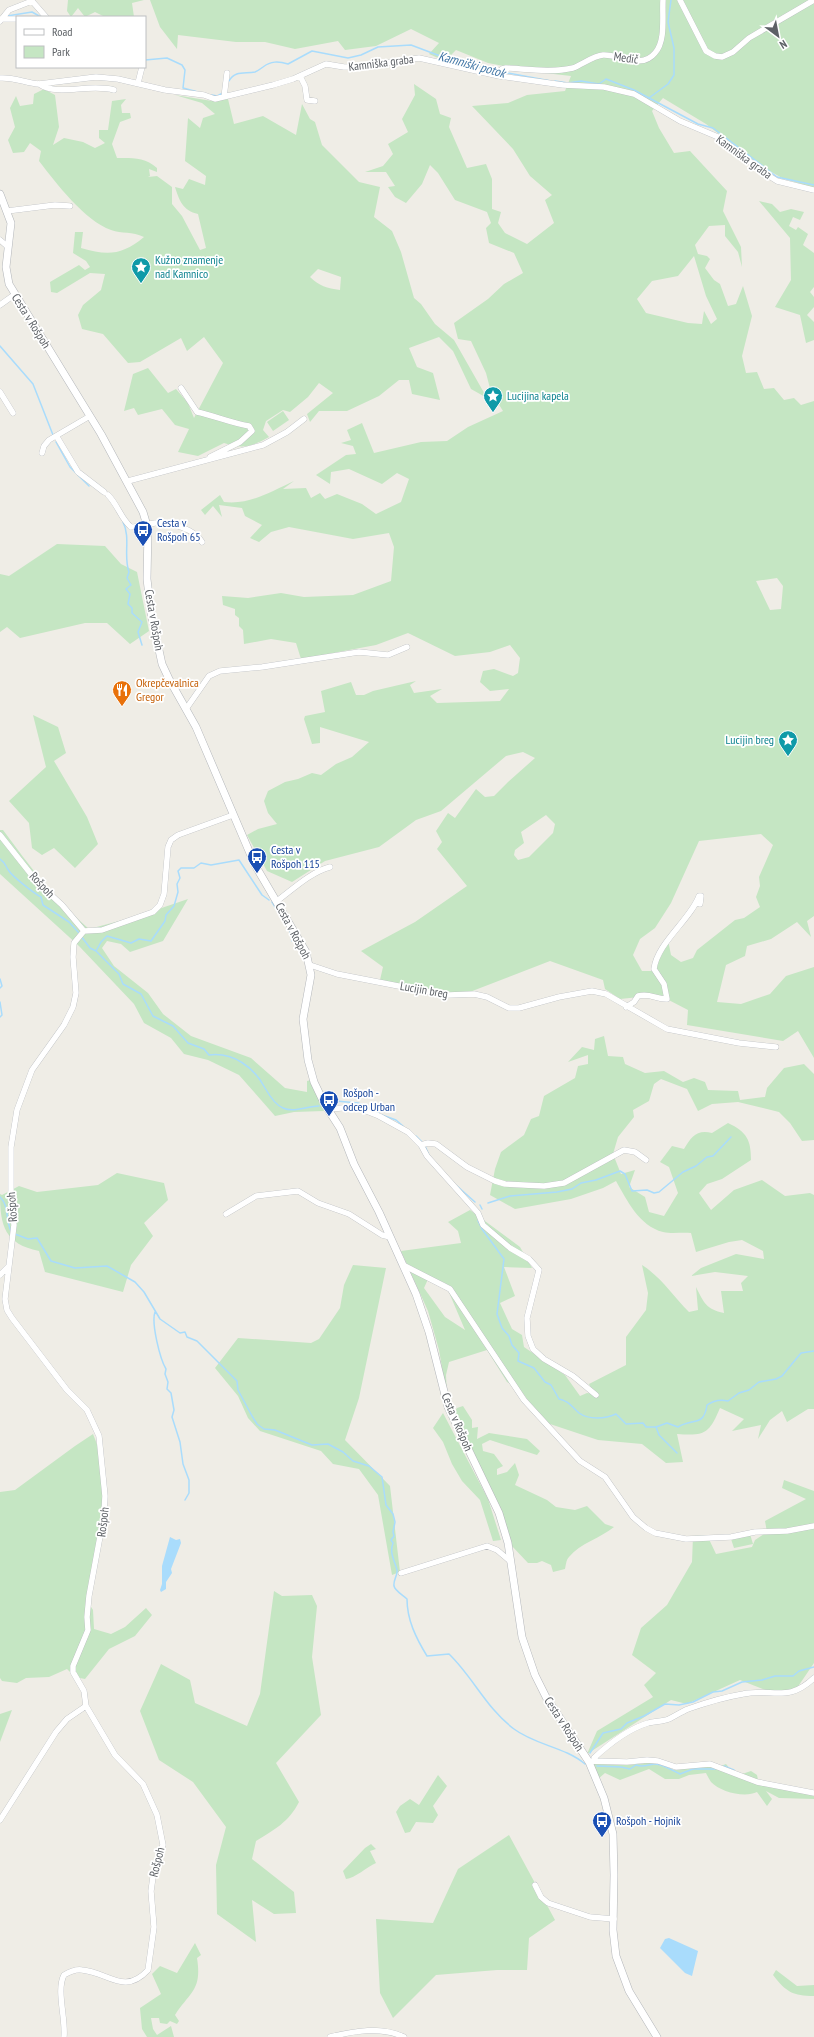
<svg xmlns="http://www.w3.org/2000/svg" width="814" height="2037" font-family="'PT Sans Narrow',sans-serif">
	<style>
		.green { fill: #c5e6c3; fill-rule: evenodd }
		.water { fill: #a9dcfc }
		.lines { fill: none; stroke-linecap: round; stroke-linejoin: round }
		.stream { stroke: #a9dcfc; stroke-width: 1.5 }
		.minor-casing { stroke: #b3b6ba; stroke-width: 6 }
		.tertiary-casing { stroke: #b3b6ba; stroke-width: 8 }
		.minor { stroke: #fff; stroke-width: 5.5 }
		.tertiary { stroke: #fff; stroke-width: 7 }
		.labels { text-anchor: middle; stroke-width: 3.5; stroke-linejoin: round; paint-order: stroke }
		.street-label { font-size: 12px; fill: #5d6166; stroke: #fff }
		.culture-label { font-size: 12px; fill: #0d838f; stroke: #fff; text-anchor: start }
		.transit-label { font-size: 12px; fill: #164399; stroke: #fff; text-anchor: start }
		.food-label { font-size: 12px; fill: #c56008; stroke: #fff; text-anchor: start }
		.water-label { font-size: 13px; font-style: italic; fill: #4277a6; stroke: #fff }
	</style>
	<rect width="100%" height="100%" fill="#efede6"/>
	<path class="green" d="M68 0H144L132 3 134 17H105L95 12 85 17 78 8 71 17 67 11Z
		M150 0H814V188L782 178 761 166 706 124 663 98 652 111 659 128 674 153 690 151 727 191 723 211 741 247 742 267 738 252 725 236V225L709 226 695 245 698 254 707 256 710 259 705 268 714 280 720 284 728 306 736 304 743 286 752 316 742 356 746 373 757 372 764 389 774 388 784 400 794 398 801 405 814 401V916L807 921 811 937 797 922 771 939 747 946 745 956 726 965 717 1002 741 1004 770 994 786 976 814 967V1058L798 1031 783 1041 687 1025 688 1010 659 995 620 999 605 989 603 980 550 961 462 995 439 989H423L380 980 383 967 361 951 415 922 467 886 437 849 442 842 436 831 448 813 455 818 476 789 485 797 494 796 508 782 535 758 523 752 506 756 441 811 416 820 379 847 325 861 292 882 267 871 247 835 258 829 277 824 268 813 264 801 268 791 285 782 298 779 312 773 321 775 336 764 352 757 369 742 320 727V743L312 744 304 719 305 716 325 712 321 691 351 682 356 695H364L373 691 416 681 410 685 414 693 442 689 430 696 437 703 500 701 509 689 490 691 480 682 483 671 494 669 513 676 518 673 520 658 510 645 490 652 455 656 408 633 376 645 301 659 296 643 271 639 244 644 243 630 239 626V618L235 615V609L223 605 222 596 248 598 281 593 304 597 353 595 391 581 394 547 389 533 353 539 289 527 271 532 259 542 250 538 262 525 245 516 242 508 219 505 222 517 213 506 205 515 201 510 220 495 224 502C250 505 270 492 294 481L283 489 306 488 311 498 320 493 325 499 337 494 362 504 376 514 401 502 409 479 397 473 382 484 349 469 331 472 330 484 316 475 346 455 356 454 353 446 341 443 351 440 347 430 362 423 374 453 421 442 447 441 468 427 503 411 491 392 486 373 471 341 458 339 454 323 488 299 504 284 523 273 514 253 489 243 486 228 491 223 487 212 455 200 438 173 430 165 422 184 406 203 395 197 388 187 395 186 386 172H365L383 166 393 154 388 144 408 132 402 119 415 95 414 84 436 99 440 114 451 118 449 127 467 168 486 164 492 179V209L501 212 498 223 505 233 527 244 554 223 545 200 552 195 530 176 513 149 472 106 508 103 527 95 565 91 571 76 536 72 488 63 456 50 445 61 429 54 439 43 411 29 376 46 345 50 338 41 295 49 265 42H236L178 35 177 49 160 27ZM694 256 706 296 717 319 711 324 704 311 702 324 688 323 646 313 637 299 652 281 678 276ZM777 578 783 586 781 609 770 610 756 581ZM546 815 555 824 553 833 529 857 518 860 514 855 515 850 524 843 521 832ZM761 834 773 845 759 877 760 886 756 897 760 907 744 918 735 920 697 950 693 958 681 962 671 955 668 940 654 971H642L633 955 640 939 655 928 671 903 699 841Z
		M44 89 55 95 59 127 53 145 64 138 83 142 95 148 105 143 99 138V130H108L112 101 126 99 121 105 122 113H130L131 118 120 122 112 144 117 158C132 158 145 157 157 168V172L149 169 150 176 148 177 157 176 172 187V204L182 216 200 250 206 248 198 214C183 211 179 200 175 187L183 189 189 179 205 185 206 176 185 161 188 118 200 128 203 118 215 114 202 103 175 95 212 101 228 99 234 124 263 116 296 135 302 104 310 119 315 122 322 145 359 182 380 187 374 217 392 231 401 252 414 298 421 304 435 324 454 340 487 398 471 389 453 351 439 337 409 348 417 367 433 373 440 400 412 394 409 380H399L379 396 347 411H319L310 422 307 414 333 393 319 383 308 397 290 412 283 410 266 421 263 430 269 437C251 447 243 449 224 443L198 456 178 452 189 429 175 425 162 409 138 415 134 408 124 411 133 374 148 368 168 393 176 389 188 403 194 418 223 363 204 337 187 351 181 338 140 362 128 363 103 334 82 329 78 315 83 305 101 290 105 274 90 273 57 293 51 292 50 282 79 265 85 270 90 267 86 261 73 253 75 232H83L81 248C108 256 122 255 144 237 132 231 122 234 111 230 85 221 56 183 39 161L41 151 30 143 24 152 13 153 8 140 15 127 10 108 16 96 20 106 33 104 34 94ZM318 269 341 277 340 290C327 288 319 286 310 277Z
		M759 201 772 204 780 212 791 209 804 212 800 220 793 217 789 226 796 230 798 227 808 234 803 245 814 253V287L810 292 814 297V307L807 315 814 322V340L806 343 800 315 775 307 791 280 790 238Z
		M283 411 289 420 273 431 267 422Z
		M57 544 105 546 121 564 137 572 149 631 130 644 107 623H85L20 638 7 627 0 632V574L9 576Z
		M33 715 58 727 66 753 54 761 87 817 98 844 75 868 54 848 42 855 32 848 29 823 9 801 46 767Z
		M0 830H3C28 864 56 901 89 929L138 916 188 899 163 941 130 952 121 944 107 941 102 948 114 966 148 993 163 1014 191 1036 251 1058 285 1088 307 1092V1081L311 1080 324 1111 294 1112 275 1116 239 1075 208 1060 184 1054 171 1038 144 1023 134 1004 79 946 0 874Z
		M604 1036 608 1056 623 1057 625 1064 645 1073 664 1071 683 1082 694 1078 705 1082 708 1090 738 1091 740 1100 765 1097 767 1088 784 1068 804 1064 814 1074V1140L802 1141 790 1123 779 1112 738 1102 712 1104 698 1111 687 1089 661 1079 654 1084 649 1101 633 1110 634 1117 618 1137 613 1154 621 1174 635 1170 629 1187 645 1197 649 1212 664 1216 678 1193 669 1167 660 1162 672 1146 684 1149C691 1137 697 1129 712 1133L728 1123C747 1132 751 1140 751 1160L722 1179 707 1184 699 1193 711 1210 734 1190 762 1180 785 1196 810 1193 814 1195V1409H808L787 1422 782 1411 770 1420 758 1439 761 1425 732 1431 744 1419 720 1408C709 1434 705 1436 677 1434L683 1462 666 1463 642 1444 598 1440 544 1422 519 1388 507 1382 487 1350 449 1362 446 1375 447 1397 439 1350 428 1311 401 1251 461 1243 458 1231 448 1222 470 1210 520 1247 532 1268 504 1267 515 1296 500 1303 512 1329 522 1335 524 1347 565 1375 580 1396 587 1393 594 1394 589 1384 626 1365V1337L646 1310 648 1293 642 1265C661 1277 673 1296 689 1312L698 1310 696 1287C704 1303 706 1309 724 1313L721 1291H743L741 1283 748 1276 715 1272 691 1276 701 1268 736 1254 764 1259 763 1251 742 1240 729 1242 696 1252 691 1233C682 1232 672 1234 663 1232 639 1226 627 1200 616 1181L603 1188 571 1199 515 1209 490 1195 495 1169 501 1152 524 1135 531 1119 539 1116 544 1096 575 1078 578 1066 588 1064V1055L568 1062 582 1047 594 1050 595 1039ZM429 1277 445 1283 465 1330 445 1317 424 1288Z
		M117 1173 164 1183 168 1200 144 1223 153 1236 131 1265 123 1292 45 1272 39 1251C5 1244 0 1226 0 1194L2 1195 19 1186 37 1192 98 1185Z
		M353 1265 386 1268 359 1398 345 1440 390 1486 400 1572 392 1575 378 1495 359 1469 333 1464 321 1451 260 1431 248 1418 238 1396 215 1368 238 1338 311 1343 319 1339 340 1308 344 1285Z
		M463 1406 472 1420V1428L478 1427 477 1439 489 1433 527 1439 540 1451 537 1455 490 1440 482 1444 483 1451 494 1454 503 1466 497 1469V1475L507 1472 515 1463 519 1475 515 1485 547 1500 556 1507 575 1510 587 1506 605 1524 614 1527C601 1538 580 1543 569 1557 566 1560 566 1565 565 1569L553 1572 551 1565 542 1561 537 1563H528L511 1545 453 1415 457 1408Z
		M443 1413 488 1499 501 1540 493 1541 480 1500 462 1481 452 1464 443 1442 433 1428Z
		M93 1434C115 1484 96 1547 86 1599L93 1610 94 1629 111 1634 125 1627 146 1608 152 1615 135 1636 109 1649 85 1679 75 1677 67 1669 49 1677 26 1678 17 1683 2 1681 0 1678V1492L15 1490 75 1446Z
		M784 1480 814 1491V1663L797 1688 773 1693 740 1680 687 1704 671 1700 587 1754 597 1731 653 1697 644 1685 656 1673 632 1655 641 1628 667 1605 692 1562 693 1536 707 1535 716 1554 752 1547 755 1540 767 1532 765 1521 806 1499 782 1488Z
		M750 1534 753 1544 734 1548 731 1539Z
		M274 1591 282 1596 312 1595 317 1606 312 1657 321 1715 276 1763 299 1802C289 1822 274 1830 256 1841L252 1859 294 1892 296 1913 274 1914 252 1900 256 1942 217 1914 216 1865 226 1827 193 1782 159 1760 140 1711 161 1664 190 1680 195 1703 247 1726 260 1694Z
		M12 1710 0 1742V1714Z
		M655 1762 674 1770 711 1765 716 1768 726 1764 736 1776 751 1771 757 1775 759 1784 814 1794V1799L779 1798 766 1791 772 1799 767 1806 757 1792C745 1798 720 1792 711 1782 709 1779 707 1775 706 1773L689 1775 679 1779H665L649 1769 620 1780 605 1773 598 1779 592 1764 629 1765Z
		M438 1775 447 1786 433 1806 438 1815 433 1823 416 1822 410 1832 405 1833 396 1812 400 1806 410 1799 419 1805Z
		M509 1835 555 1920 529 1938 527 1970H497L436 1975 393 2018 380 1993 376 1919 433 1923 458 1869Z
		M371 1844 376 1849 370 1851 376 1863C367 1867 355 1878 346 1879L343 1871 365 1848Z
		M195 1943 201 1955 197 1958C202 1990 191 1991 175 2015L179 2021 177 2024 170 2021 167 2024 160 2023 159 2018H151L153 2029 157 2035 171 2026 174 2037H147L142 2029 140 2008 161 1994 152 1974 160 1966 177 1973Z
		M776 1970 797 1986 814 1985V1996C793 1996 786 1992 773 1975Z"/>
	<path class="water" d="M170 1537 176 1540 180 1539 181 1543 171 1569 172 1573 166 1582V1589L161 1592 160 1590 162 1584V1566Z
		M669 1938 698 1951 692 1976 685 1973 660 1948 665 1939Z"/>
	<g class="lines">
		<path class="stream" d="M7 16 32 12 41 17
			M145 60 167 58 182 65 185 70 183 88 198 92
			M502 72 551 81
			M229 81C235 70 245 74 255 72 258 71 260 69 263 67 271 61 278 61 288 64L312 51 348 58 361 55 378 47 411 45 456 62 498 71
			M555 81 568 83 581 81 599 84 606 79 634 90 698 124 713 128 777 177 814 185
			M212 95 217 96 223 93
			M649 98 668 84 674 75V48L668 22 671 0
			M0 346 33 384 53 435
			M56 442 70 467 89 486
			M123 522C131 538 123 556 129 572L127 578 131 585 126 589 130 594 128 604 132 608V613L142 622 138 632 142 645
			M0 859C6 863 5 866 9 871 13 877 35 894 41 897L43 905 69 922 79 933
			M272 902 285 923
			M288 928 293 938 292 941
			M81 936 90 948 96 951 119 974 123 984 141 994 153 1016 173 1026 188 1043 204 1049 209 1055C233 1052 254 1067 265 1088 269 1095 275 1105 283 1108 294 1113 308 1106 319 1106
			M96 951 101 942 107 936 131 943 139 939 151 941 165 921 166 915 174 906 178 892 177 884 180 878 178 871 181 868H194L201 863 211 865 239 860 262 895 269 900
			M0 979 2 986 0 988
			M0 1002 2 1015 0 1017
			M336 1101 358 1103 379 1113
			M382 1115 396 1120 403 1126
			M416 1136 423 1143
			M425 1146 429 1155
			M457 1186 475 1202
			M0 1197C10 1207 5 1219 11 1231
			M488 1203 510 1196 557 1192 572 1189 581 1183 596 1180 620 1171 625 1174 632 1191 647 1190 654 1193 659 1192 683 1172 696 1166 707 1157 713 1156 731 1137
			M480 1205 482 1209
			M478 1221 482 1229 504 1259 497 1314 502 1328 509 1336 512 1345 519 1353 518 1361 534 1368 545 1382 551 1385 559 1399C569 1401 571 1406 579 1413 589 1420 605 1419 616 1414L626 1424 643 1423 646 1427H656L667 1423 678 1427C693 1418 704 1427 707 1405 714 1400 720 1399 728 1401L739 1393 749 1390 759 1382 776 1379 782 1376 801 1353 814 1351
			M15 1234 28 1239 37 1238 51 1261 75 1268 107 1266 135 1282 144 1292 160 1319 180 1333 185 1332 187 1337 197 1341 237 1381 238 1390 252 1416 257 1424 264 1429 275 1430 312 1445 328 1444 343 1452 353 1461 369 1466 382 1477 386 1505 393 1514 395 1522 393 1532 394 1536 391 1540 393 1543C389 1554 395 1561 397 1570 398 1575 393 1580 394 1586 395 1591 403 1595 407 1599 407 1620 416 1638 427 1656L449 1654C473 1677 486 1708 514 1729 535 1745 565 1747 585 1764
			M155 1312C151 1323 160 1359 166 1369L165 1374 168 1382 167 1389 171 1393 174 1410 172 1417 180 1442 183 1464 189 1480V1493L185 1500
			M656 1427 659 1435 677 1453
			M590 1753 603 1733 621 1729 627 1723 644 1716 665 1704 679 1705 693 1702 713 1692 722 1691 742 1682 762 1680 775 1676H793L799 1671 814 1667
			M597 1766 621 1767 630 1769 636 1765C644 1768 646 1765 654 1764 660 1763 674 1771 680 1774L693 1769H715
			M724 1766 734 1770"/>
		<defs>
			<path id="minor" d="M680 0 706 51 715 56 722 57 733 52 749 38 814 0
				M1 19H17
				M0 21 9 10 32 1 46 17
				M300 76 305 86 307 100 315 101
				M499 76 502 69 506 68C526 69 552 73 573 68 583 64 593 56 603 55 620 54 641 70 655 53 666 41 662 16 663 0
				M0 78C14 77 26 83 39 84L96 77 118 79 165 90 204 95 215 99 273 85 293 79 326 64 344 67H361L419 58 499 76 563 85 604 87 634 94 680 121 718 137 766 174 777 181 814 190
				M138 83 142 67
				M39 84C58 97 89 83 114 90
				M224 97 227 73
				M7 211 55 205 70 206
				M0 240 7 246
				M0 305 14 295
				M181 388 197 412C215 416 231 423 249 426L252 431 240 442 210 457
				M0 392 13 413
				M57 437 78 472 104 492
				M42 453 44 446 49 440 90 416
				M128 481 263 445 287 432 304 419
				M108 495C118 505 121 519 131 527 139 527 147 524 155 523 170 522 195 529 202 542
				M186 709 209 676 220 671 262 667 359 652 388 655 407 647
				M0 835 38 883 62 905 84 931
				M277 901C293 889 311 872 330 867
				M84 931 102 930 153 912 160 905 164 894 168 847 171 840 178 835 233 815
				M310 965 337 974 424 991 449 995 474 994 487 997 509 1008H519L559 997 592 991 606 994 667 1029 739 1043 776 1047
				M626 1007 634 1002 638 996C651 993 654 999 667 999L664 984 654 969C657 943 691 919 699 896H701L700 904
				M328 1109 356 1107 379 1116 408 1132 421 1145 427 1156 478 1213 483 1225 510 1248 529 1259 539 1270 527 1318 528 1336 533 1349 544 1359 573 1376 596 1395
				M421 1145 428 1143 436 1144 467 1167 495 1181 505 1184 544 1186 564 1183 624 1150 635 1152 646 1160
				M226 1214 256 1196 298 1191 318 1203 349 1214 382 1235 390 1237
				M403 1265 450 1289 524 1400 580 1461 605 1477 633 1517 646 1528 655 1533 686 1539 731 1537 755 1532 787 1531 814 1526
				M0 1275 8 1267
				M401 1573 487 1546 497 1550 510 1561
				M594 1761 627 1762 647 1760 658 1761 676 1767 710 1764 757 1782 814 1793
				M589 1762 594 1761V1758C609 1744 628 1729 648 1723 654 1721 662 1722 669 1719 675 1716 681 1712 688 1709 705 1703 725 1697 743 1694 773 1688 788 1703 814 1678
				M0 1820 56 1732 67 1719 86 1706
				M535 1885 541 1897 548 1903 590 1917 614 1919
				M64 2037C66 2019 56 1990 64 1975 69 1972 75 1969 82 1970 108 1972 124 1996 148 1970L154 1927 151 1891 153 1877 163 1845 157 1815 143 1784 115 1755 86 1706 84 1691 73 1672V1666L88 1630 87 1617 89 1596 104 1515 105 1496 99 1436 87 1410 67 1390 12 1318 7 1310 5 1299 14 1225 11 1192V1147L17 1110 32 1070 64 1025 73 1007 76 993 73 957 74 943 84 931
				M330 2037C354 2031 381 2026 404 2037"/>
			<path id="tertiary" d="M0 194 11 223 6 267 9 284 101 434 143 512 148 529 147 579 151 613 162 664 169 679 196 727 255 865 306 952 311 975 303 1019 308 1060 314 1082 324 1103 340 1128 354 1164 379 1212 416 1294 429 1332 448 1407 499 1513 508 1543 522 1637 535 1675 546 1697 589 1762 604 1798 613 1834 614 1875 613 1930 616 1956 629 1991 657 2037"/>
		</defs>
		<use href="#minor" class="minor-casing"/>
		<use href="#tertiary" class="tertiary-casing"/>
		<use href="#minor" class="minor"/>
		<use href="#tertiary" class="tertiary"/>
	</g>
	<defs>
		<symbol id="sight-pin" viewBox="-11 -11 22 30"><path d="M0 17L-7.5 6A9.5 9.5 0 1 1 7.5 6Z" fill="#0f9aa8" stroke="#fff"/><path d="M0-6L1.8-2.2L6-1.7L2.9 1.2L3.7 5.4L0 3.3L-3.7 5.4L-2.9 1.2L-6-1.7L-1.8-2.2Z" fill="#fff"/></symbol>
		<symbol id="bus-pin" viewBox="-11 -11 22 30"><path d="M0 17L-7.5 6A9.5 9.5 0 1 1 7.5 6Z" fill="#1a4fb4" stroke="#fff"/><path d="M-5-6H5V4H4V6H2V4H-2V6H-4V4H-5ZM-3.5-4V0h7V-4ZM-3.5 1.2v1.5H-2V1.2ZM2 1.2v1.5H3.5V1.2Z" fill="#fff"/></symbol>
		<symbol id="restaurant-pin" viewBox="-11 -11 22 30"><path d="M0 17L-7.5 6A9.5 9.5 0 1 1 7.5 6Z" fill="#e8710a" stroke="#fff"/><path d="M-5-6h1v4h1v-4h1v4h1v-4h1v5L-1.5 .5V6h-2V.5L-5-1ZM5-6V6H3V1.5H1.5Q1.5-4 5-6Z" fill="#fff"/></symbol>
	</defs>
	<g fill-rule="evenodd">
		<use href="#sight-pin" x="130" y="256" width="22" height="30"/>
		<use href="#sight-pin" x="482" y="385" width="22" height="30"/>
		<use href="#bus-pin" x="132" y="519" width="22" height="30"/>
		<use href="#restaurant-pin" x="111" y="679" width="22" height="30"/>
		<use href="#sight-pin" x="777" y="729" width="22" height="30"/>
		<use href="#bus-pin" x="246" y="846" width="22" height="30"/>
		<use href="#bus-pin" x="318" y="1089" width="22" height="30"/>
		<use href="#bus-pin" x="591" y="1810" width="22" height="30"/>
	</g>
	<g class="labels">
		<g class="street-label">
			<text transform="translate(626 58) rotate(8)" y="4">Medič</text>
			<text transform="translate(381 63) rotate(-7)" y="4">Kamniška graba</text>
			<text transform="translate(744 157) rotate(36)" y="4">Kamniška graba</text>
			<text transform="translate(31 321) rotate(58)" y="4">Cesta v Rošpoh</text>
			<text transform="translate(154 620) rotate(80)" y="4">Cesta v Rošpoh</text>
			<text transform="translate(42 885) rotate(47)" y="4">Rošpoh</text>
			<text transform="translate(293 931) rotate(62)" y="4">Cesta v Rošpoh</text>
			<text transform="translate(424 990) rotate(10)" y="4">Lucijin breg</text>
			<text transform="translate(12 1207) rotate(-94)" y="4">Rošpoh</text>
			<text transform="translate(457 1422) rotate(67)" y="4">Cesta v Rošpoh</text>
			<text transform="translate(103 1522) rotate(-83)" y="4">Rošpoh</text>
			<text transform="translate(564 1724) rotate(57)" y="4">Cesta v Rošpoh</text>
			<text transform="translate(157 1862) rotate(-76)" y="4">Rošpoh</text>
		</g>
		<g class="culture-label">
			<text x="155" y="264">Kužno znamenje<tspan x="155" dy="14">nad Kamnico</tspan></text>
			<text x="507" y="400">Lucijina kapela</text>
			<text x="774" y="744" text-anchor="end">Lucijin breg</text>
		</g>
		<g class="transit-label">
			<text x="157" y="527">Cesta v<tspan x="157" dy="14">Rošpoh 65</tspan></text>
			<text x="271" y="854">Cesta v<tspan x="271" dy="14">Rošpoh 115</tspan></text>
			<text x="343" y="1097">Rošpoh -<tspan x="343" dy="14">odcep Urban</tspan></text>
			<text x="616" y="1825">Rošpoh - Hojnik</text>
		</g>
		<g class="food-label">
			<text x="136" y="687">Okrepčevalnica<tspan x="136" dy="14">Gregor</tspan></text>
		</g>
		<g class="water-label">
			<text transform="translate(472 64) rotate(15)" y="5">Kamniški potok</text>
		</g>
	</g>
	<rect x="16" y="16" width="130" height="52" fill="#ffffff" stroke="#bec0c2"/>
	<rect x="24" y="29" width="20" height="6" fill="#ffffff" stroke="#bec0c2"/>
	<text x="52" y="36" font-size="12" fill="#5d6166">Road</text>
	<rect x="24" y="46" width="20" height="12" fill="#c5e6c3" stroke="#bec0c2"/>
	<text x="52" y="56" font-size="12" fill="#5d6166">Park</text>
	<g transform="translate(778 36) rotate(148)" stroke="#ffffff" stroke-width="3" paint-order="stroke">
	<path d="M0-3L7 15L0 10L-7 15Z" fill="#5d6166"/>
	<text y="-6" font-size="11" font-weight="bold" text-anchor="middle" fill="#5d6166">N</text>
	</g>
</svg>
